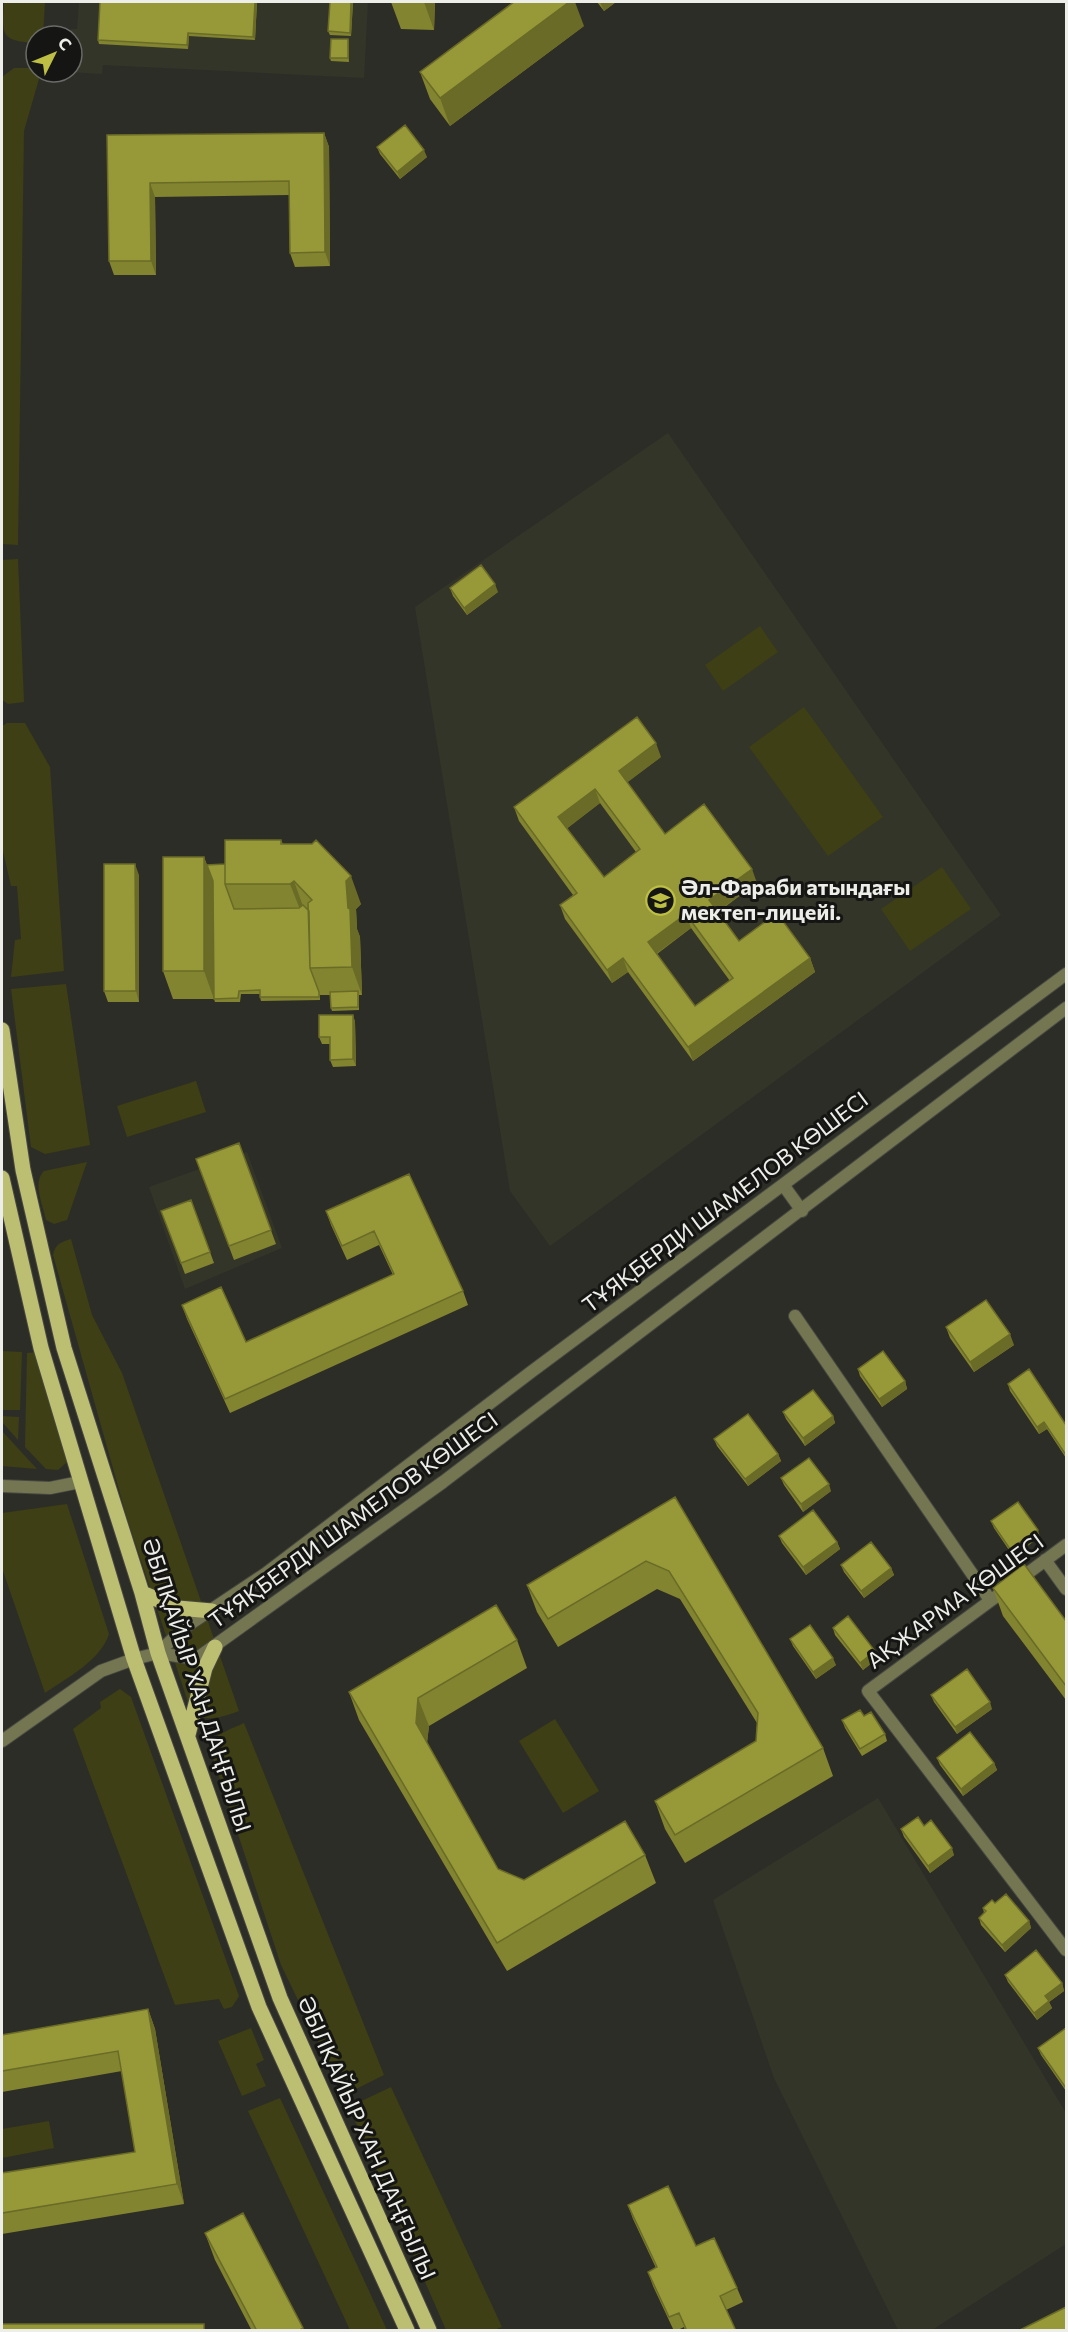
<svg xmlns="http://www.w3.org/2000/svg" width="1068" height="2332" font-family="Commissioner,sans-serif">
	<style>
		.built { fill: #343529 }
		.green { fill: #3e3f14 }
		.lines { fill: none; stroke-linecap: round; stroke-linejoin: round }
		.minor-casing { stroke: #484842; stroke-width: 14 }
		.tertiary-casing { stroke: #484842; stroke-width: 14 }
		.primary-casing { stroke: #484842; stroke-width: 17 }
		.minor { stroke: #747651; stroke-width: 12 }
		.tertiary { stroke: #747651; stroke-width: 12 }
		.primary { stroke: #bcbf71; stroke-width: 15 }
		.wall { fill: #828430; fill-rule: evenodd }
		.shaded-wall { fill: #6a6b27 }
		.building { fill: #979938; stroke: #6a6b27; stroke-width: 1.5; fill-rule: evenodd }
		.labels { text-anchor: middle; stroke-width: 6; stroke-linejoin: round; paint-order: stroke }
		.poi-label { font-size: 22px; font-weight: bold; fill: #edede9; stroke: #151513; text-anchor: start }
		.street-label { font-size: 22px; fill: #edede9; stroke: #151513 }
	</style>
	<rect width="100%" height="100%" fill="#2d2d27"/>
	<path class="built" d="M79 2H368L364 78 103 65 102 74 69 72H72L71 29H77Z
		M668 433 1001 915 550 1246 510 1191 415 607Z
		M247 1152 282 1248 185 1289 149 1187Z
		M878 1798 1066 2113V2244L932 2330H898L774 2078 713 1900Z"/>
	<path class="green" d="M4 2H45L43 36H36V43C0 41 2 35 4 2Z
		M14 68H36V72H41L24 131 18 545 2 544V77Z
		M18 559 24 702 8 704 2 700V560Z
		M760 626 778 652 723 691 705 665Z
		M804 707 883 817 828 856 749 747Z
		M7 723H25L50 767 64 971 11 977 15 940 21 939 17 886H11L2 847V726Z
		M942 867 971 909 910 951 881 909Z
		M66 984 90 1145 45 1154 31 1147 11 989Z
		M196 1081 206 1112 127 1137 117 1106Z
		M87 1162 67 1220 54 1224 46 1220C43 1205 32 1183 44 1171Z
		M71 1239 92 1315 122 1373 239 1711C222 1717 209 1722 192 1714L127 1518 53 1255C55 1244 61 1242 71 1239Z
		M2 1351 22 1352 20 1410H2Z
		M38 1352 67 1462 58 1470 46 1469 25 1447 27 1353Z
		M2 1416 19 1417 18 1440 2 1422Z
		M2 1431 37 1469 2 1466Z
		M67 1504 109 1634C100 1661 68 1677 45 1693L2 1568V1513Z
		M120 1689 131 1697 239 1996 232 2007 224 2009 219 1999 175 2005 73 1729 101 1708 100 1702Z
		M555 1719 599 1791 563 1813 519 1741Z
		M244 1723 384 2075 344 2095 281 1965 209 1746C215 1733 232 1729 244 1723Z
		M251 2028 264 2060 256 2064 266 2086 242 2096 218 2041Z
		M391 2087 502 2327 494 2330H446L349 2107Z
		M280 2098 387 2330H350L248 2111Z
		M49 2121 54 2148 2 2158V2129Z"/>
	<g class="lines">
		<defs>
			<path id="minor" d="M784 1186 802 1211
				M795 1316 990 1600
				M2 1486 50 1488 80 1482
				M1066 1545 868 1691 1066 1950
				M1045 1560 1066 1589
				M134 1659 158 1653"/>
			<path id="tertiary" d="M158 1653 184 1628 265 1574 531 1372 1066 974
				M158 1653 196 1659 443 1482 1066 1008
				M2 1741 101 1671 134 1659"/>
			<path id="primary" d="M2 1030 23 1170 64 1348 142 1593 158 1653 280 1998 429 2330
				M2 1178 41 1348 134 1659 259 2007 407 2330
				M142 1593 178 1608 212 1611
				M188 1735 205 1668 215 1647"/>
		</defs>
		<use href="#minor" class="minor-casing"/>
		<use href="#tertiary" class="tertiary-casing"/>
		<use href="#primary" class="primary-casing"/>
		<use href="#minor" class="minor"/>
		<use href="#tertiary" class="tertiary"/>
		<use href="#primary" class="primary"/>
	</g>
	<path class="wall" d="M100 2H257L255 40 189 36 188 49 99 44 98 40Z
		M353 2 351 36 330 35 328 31Z
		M391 2H435L434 30 401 29Z
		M597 2H616L604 11Z
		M584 26 450 126 430 99 420 72Z
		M348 39 349 43V62L331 61 330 58Z
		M324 133 329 147 330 266 295 267 290 253 289 195 155 197 156 275H114L109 261 107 135Z
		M377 147 427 157 400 179 380 154Z
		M450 588 498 592 467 615 453 596Z
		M661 757 627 782 665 834 757 883 718 912 739 941 810 958 815 972 693 1061 628 972 612 983 565 919 560 905 573 895 519 821 514 807ZM600 803 636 852 604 877 567 828ZM691 928 730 981 695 1006 657 954Z
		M281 840 283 844 361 904 356 909 357 929 360 937 362 995H359V1010L332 1011 331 1008 330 995H320V1000L261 1001 260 997V994H241L240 1002H215L214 999H173L163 971 204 857 207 865 225 864Z
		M139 875V1002H108L104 991Z
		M353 1015 355 1022 356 1066 333 1067 330 1060V1044H322L319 1037Z
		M239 1143 276 1244 234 1260 196 1159Z
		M409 1174 463 1291 468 1305 230 1413 187 1319 182 1305 246 1342 393 1275 379 1245 347 1260 331 1225 326 1211Z
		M191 1200 214 1263 185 1274 161 1211Z
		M946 1327 1014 1345 974 1372 950 1338Z
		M858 1369 905 1381 907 1389 882 1407 860 1376Z
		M1008 1384 1066 1425V1458L1047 1429 1039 1434 1010 1391Z
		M783 1412 833 1416 835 1423 805 1446 786 1419Z
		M714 1439 778 1454 781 1461 748 1486 717 1446Z
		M781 1478 831 1491 803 1512 784 1485Z
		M675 1497 823 1748 833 1776 685 1863 665 1829 655 1801 756 1741 757 1723 680 1599 657 1589 558 1647 537 1612 527 1585Z
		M991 1521 1040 1537 1013 1556 994 1528Z
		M779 1536 837 1542 840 1549 806 1575 782 1543Z
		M841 1565 891 1568 894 1575 864 1598 844 1572Z
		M993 1588 1066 1621V1700L1003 1616Z
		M833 1628 875 1651 878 1658 863 1670 835 1635Z
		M790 1639 836 1665 816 1679 793 1646Z
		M517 1640 527 1668 429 1726 427 1743 498 1869 524 1880 645 1855 656 1883 507 1971 359 1720 349 1692Z
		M931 1695 992 1709 957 1734 934 1702Z
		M864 1716 885 1734 887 1741 862 1756 845 1728 842 1720Z
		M937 1758 994 1763 997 1770 963 1796 940 1765Z
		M924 1826 954 1855 930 1873 904 1837 901 1829Z
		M983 1908 1029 1921 1031 1928 1005 1952 981 1925 979 1918 984 1913Z
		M1005 1975 1062 1983 1064 1991 1049 2002 1052 2008 1037 2020 1008 1982Z
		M148 2009 155 2029 184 2204 2 2234V2173L135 2152 122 2071 2 2092V2035Z
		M1066 2028V2091L1041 2055 1038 2048Z
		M628 2205 696 2246 737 2288 743 2302 726 2310 736 2331H685L684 2327 676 2331H674L653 2286 648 2272 656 2268 633 2219Z
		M205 2233 303 2328 304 2331H252L215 2260Z"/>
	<path class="shaded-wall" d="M255 2H257L255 40 253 37Z
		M351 2H353L351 36 350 33Z
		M424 2H435L434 30Z
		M569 2H575L584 26 450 126 440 98Z
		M600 2H616L604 11Z
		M188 33 189 36 188 49 187 45Z
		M348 39 349 43V62L348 58Z
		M324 133 329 147 330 266 325 252Z
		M424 150 427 157 400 179 397 172Z
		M150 183 155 197 156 275 151 261Z
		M495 584 498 592 467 615 464 608Z
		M656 743 661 757 624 785 619 771Z
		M595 789 600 803 564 831 558 817Z
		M204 857 214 885V999L204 971Z
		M135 864 139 875V1002L136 991Z
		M752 869 757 883 714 914 709 900Z
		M351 876 361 904 356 909 357 929 360 937 362 995 352 967 346 881Z
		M294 881 304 909 301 912 290 884Z
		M686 914 691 928 653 956 648 942Z
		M623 958 628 972 612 983 607 970Z
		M810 958 815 972 693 1061 688 1047Z
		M353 1015 355 1022 356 1066 353 1059Z
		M1010 1334 1014 1345 974 1372 970 1362Z
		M905 1381 907 1389 882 1407 879 1399Z
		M833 1416 835 1423 805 1446 803 1438Z
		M1044 1422 1047 1429 1039 1434 1037 1427Z
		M778 1454 781 1461 748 1486 745 1479Z
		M829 1484 831 1491 803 1512 801 1504Z
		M1038 1530 1040 1537 1013 1556 1010 1549Z
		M837 1542 840 1549 806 1575 803 1567Z
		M891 1568 894 1575 864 1598 861 1591Z
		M875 1651 878 1658 863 1670 860 1663Z
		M833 1658 836 1665 816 1679 813 1672Z
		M418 1698 429 1726 426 1751 416 1723Z
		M990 1702 992 1709 957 1734 955 1727Z
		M994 1763 997 1770 963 1796 961 1789Z
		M952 1848 954 1855 930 1873 928 1866Z
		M1029 1921 1031 1928 1005 1952 1002 1945Z
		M1062 1983 1064 1991 1049 2002 1052 2008 1037 2020 1034 2013 1045 1996Z
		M148 2009 155 2029 184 2204 177 2184Z"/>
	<path class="building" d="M100 2H255L253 37 188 33 187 45 98 40Z
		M330 2H351L350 33 328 31Z
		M514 2H569L440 98 420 72Z
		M331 39H348V58H330Z
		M405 125 424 150 397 172 377 147Z
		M324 133 325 252 290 253 289 181 150 183 151 261H109L107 135Z
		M481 565 495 584 464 608 450 588Z
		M637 717 656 743 619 771 665 834 704 804 752 869 709 900 739 941 777 913 810 958 688 1047 623 958 607 970 560 905 577 893 514 807ZM595 789 640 849 604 877 558 817ZM686 914 733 978 695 1006 648 942Z
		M225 840H281V844H312L316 840 351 876 346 881 348 908 350 909 352 967 310 968 308 903 312 900 294 881 290 884H225Z
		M163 857H204V971H163Z
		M104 864H135L136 991H104Z
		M225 864V884L234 909 299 908 303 905 309 911 310 968 319 992V997H260V990L239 991 238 998 214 999 213 881 207 865Z
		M358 991V1007L331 1008 330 992Z
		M319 1015H353V1059L330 1060V1037H319Z
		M239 1143 271 1230 229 1246 196 1159Z
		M409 1174 463 1291 225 1399 182 1305 221 1287 246 1342 394 1274 374 1231 342 1246 326 1211Z
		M191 1200 210 1252 181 1263 161 1211Z
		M986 1300 1010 1334 970 1362 946 1327Z
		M883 1351 905 1381 879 1399 858 1369Z
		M1029 1369 1066 1425V1455L1044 1422 1037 1427 1008 1384Z
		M813 1390 833 1416 803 1438 783 1412Z
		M748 1414 778 1454 745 1479 714 1439Z
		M809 1458 829 1484 801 1504 781 1478Z
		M675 1497 823 1748 675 1835 655 1801 756 1741 758 1713 669 1571 646 1561 548 1619 527 1585Z
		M1018 1502 1038 1530 1010 1549 991 1521Z
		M813 1510 837 1542 803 1567 779 1536Z
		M871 1542 891 1568 861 1591 841 1565Z
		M1024 1564 1066 1621V1686L993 1588Z
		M496 1605 517 1640 418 1698 416 1723 498 1869 524 1880 625 1821 645 1855 497 1943 349 1692Z
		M848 1616 875 1651 860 1663 833 1628Z
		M810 1625 833 1658 813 1672 790 1639Z
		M967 1669 990 1702 955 1727 931 1695Z
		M860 1710 864 1716 871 1712 885 1734 860 1749 842 1720Z
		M970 1732 994 1763 961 1789 937 1758Z
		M918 1817 924 1826 931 1820 952 1848 928 1866 901 1829Z
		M1006 1894 1029 1921 1002 1945 979 1918 986 1911 983 1908 992 1900 995 1903Z
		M1036 1950 1062 1983 1045 1996 1049 2001 1034 2013 1005 1975Z
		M148 2009 177 2184 2 2213V2173L135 2152 118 2051 2 2071V2035Z
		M1066 2028V2088L1038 2048Z
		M668 2186 696 2246 714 2238 737 2288 720 2296 736 2331H687L679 2313 669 2317 648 2272 657 2267 628 2205Z
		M243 2213 303 2328 298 2331H257L205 2233Z
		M1066 2307V2331H1018Z
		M2 2324H204V2331H2Z"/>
	<defs>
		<symbol id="school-ring" viewBox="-11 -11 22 22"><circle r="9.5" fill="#151513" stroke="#bcbf44" stroke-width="1.5"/><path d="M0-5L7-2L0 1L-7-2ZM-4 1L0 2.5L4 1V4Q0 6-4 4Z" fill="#bcbf44"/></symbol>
	</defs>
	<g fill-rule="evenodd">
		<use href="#school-ring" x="644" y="884" width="33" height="33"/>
	</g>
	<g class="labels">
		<g class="poi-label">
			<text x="681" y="895">Әл-Фараби атындағы<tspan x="681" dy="25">мектеп-лицейі.</tspan></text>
		</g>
		<g class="street-label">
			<text transform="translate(725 1202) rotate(-37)" y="8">ТҰЯҚБЕРДИ ШАМЕЛОВ КӨШЕСІ</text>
			<text transform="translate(353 1520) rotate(-36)" y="8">ТҰЯҚБЕРДИ ШАМЕЛОВ КӨШЕСІ</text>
			<text transform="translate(955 1601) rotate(-36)" y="8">АҚЖАРМА КӨШЕСІ</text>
			<text transform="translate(197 1685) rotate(72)" y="8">ӘБІЛҚАЙЫР ХАН ДАҢҒЫЛЫ</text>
			<text transform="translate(367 2138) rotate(66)" y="8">ӘБІЛҚАЙЫР ХАН ДАҢҒЫЛЫ</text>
		</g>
	</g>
	<rect width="1068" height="2332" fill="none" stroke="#edede9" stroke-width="6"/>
	<g transform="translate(54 54) rotate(47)"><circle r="28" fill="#151513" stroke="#6b6b69" stroke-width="1.5"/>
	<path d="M0-4.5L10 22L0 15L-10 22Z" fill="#bcbf44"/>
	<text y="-9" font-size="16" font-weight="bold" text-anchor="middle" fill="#edede9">С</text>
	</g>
</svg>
